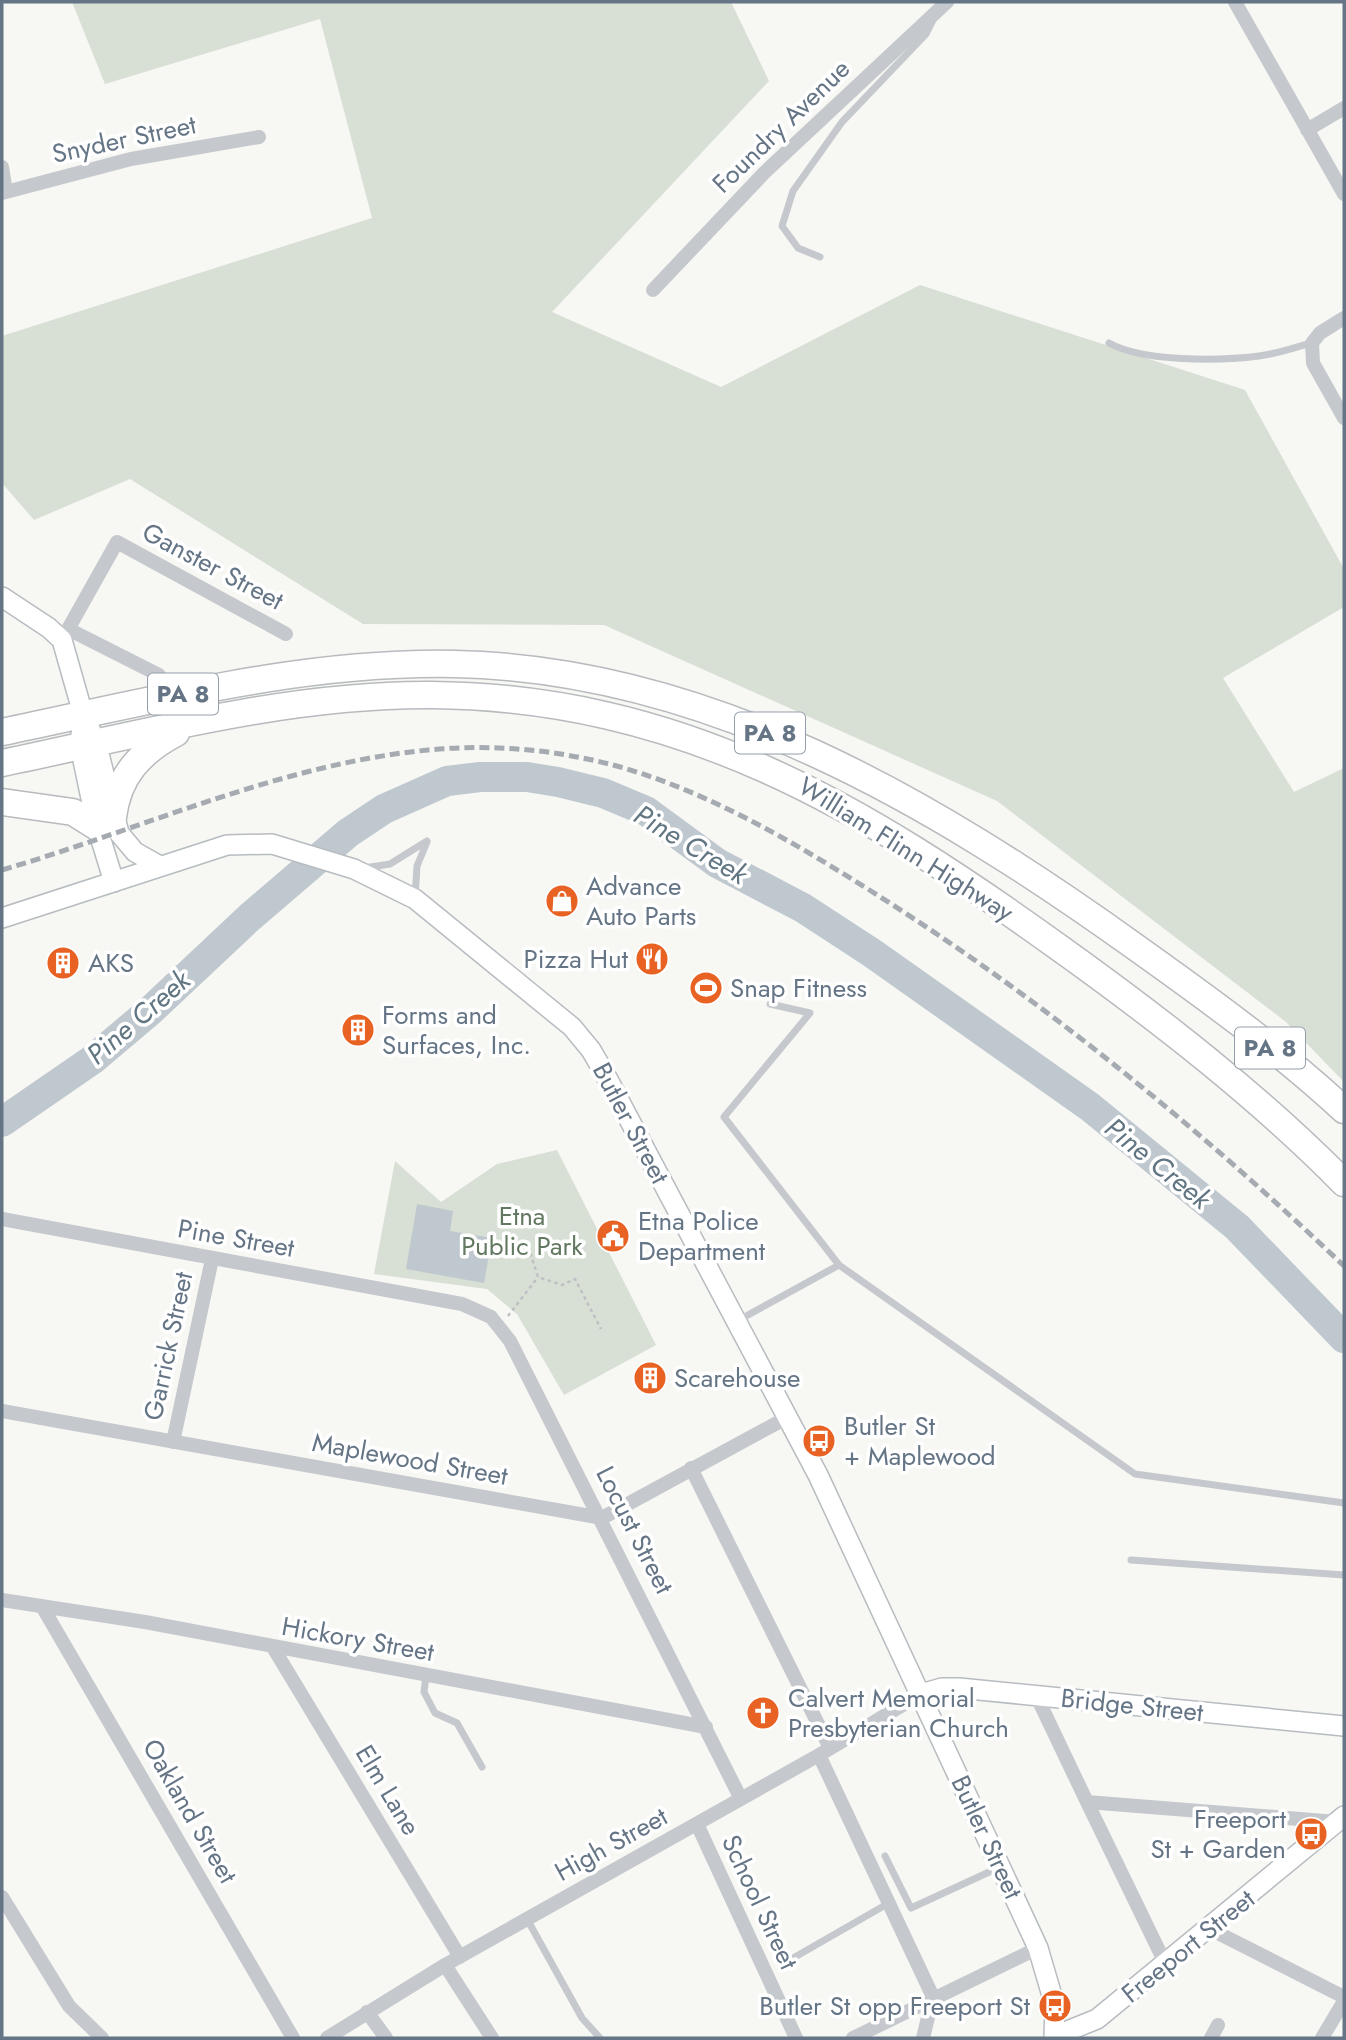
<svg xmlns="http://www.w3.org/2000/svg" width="1346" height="2040" font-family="Jost,sans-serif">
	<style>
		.green { fill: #d8dfd5 }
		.water { fill: #bfc8ce }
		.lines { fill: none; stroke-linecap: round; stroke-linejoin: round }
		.river { stroke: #bfc8ce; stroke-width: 30 }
		.secondary-casing { stroke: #b7bcc1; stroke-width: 22 }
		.highway-casing { stroke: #b7bbbe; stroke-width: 29 }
		.path { stroke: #bec1c3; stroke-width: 2.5; stroke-dasharray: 3.5 3.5; stroke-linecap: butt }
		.lane { stroke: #c5c8cc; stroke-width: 7 }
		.street { stroke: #c5c8cc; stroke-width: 14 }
		.secondary { stroke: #fff; stroke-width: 19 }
		.highway { stroke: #fff; stroke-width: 26 }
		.rail { stroke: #a5abb1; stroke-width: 5; stroke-dasharray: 10 5; stroke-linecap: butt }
		.labels { text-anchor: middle; stroke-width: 7; stroke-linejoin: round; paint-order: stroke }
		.shield { fill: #fff; stroke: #939eaa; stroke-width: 2 }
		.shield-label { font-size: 24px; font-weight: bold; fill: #657586 }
		.street-label { font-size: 26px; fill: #657586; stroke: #fff }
		.poi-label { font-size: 26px; fill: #657586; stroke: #fff; text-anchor: start }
		.park-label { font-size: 26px; fill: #637861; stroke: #fff }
		.water-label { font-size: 28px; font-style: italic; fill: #617682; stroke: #fff }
	</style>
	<rect width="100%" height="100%" fill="#f7f7f4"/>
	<path class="green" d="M72 2H731L769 81 552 312 721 387 920 285 1245 390 1344 569V607L1223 678 1294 792 1344 768V1082L1286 1022 997 801 604 625 363 624 130 479 34 520 2 483V336L372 218 320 19 105 84Z
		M557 1150 656 1345 564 1395 517 1314 487 1289 374 1274 395 1161 441 1202 497 1164Z"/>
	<path class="water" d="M417 1204 453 1211 450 1231 492 1238 484 1283 406 1269Z"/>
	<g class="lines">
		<path class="river" d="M2 1122 92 1060 150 1011 250 917 348 833 384 809 447 781 480 777H527L558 782 603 793 646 811 717 863 803 908 872 953 1090 1107 1237 1227 1344 1338"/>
		<defs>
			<path id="secondary" d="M2 597 49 628 62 640 83 714 96 742 119 833 135 852 160 866
				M81 734 80 746 97 827 114 882
				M2 918 227 845 272 844 354 869 415 899 572 1027 591 1050 605 1074 818 1475 1038 1948 1055 2006 1054 2038
				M921 1694 942 1688H959L1344 1726
				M1055 2036 1097 2019 1344 1816"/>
			<path id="highway" d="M2 732C151 701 301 661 455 664 708 669 934 803 1134 946 1207 998 1279 1050 1344 1110
				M2 763C142 734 287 694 431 695 681 697 864 807 1061 949 1160 1020 1258 1096 1344 1183
				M2 802 73 812 97 827
				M113 817C118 776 140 752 176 733"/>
		</defs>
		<use href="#secondary" class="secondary-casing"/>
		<use href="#highway" class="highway-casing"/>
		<path class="path" d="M526 1240 538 1277 562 1285 575 1279 601 1329
			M508 1316 538 1277"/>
		<path class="lane" d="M820 257 798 248 782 226 793 191 842 122 926 34 933 20
			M1109 343C1143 362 1219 361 1259 356 1276 354 1294 348 1311 343
			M364 868 390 864 427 841
			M415 898 417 866 427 842
			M770 1004 810 1013 724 1117 839 1265
			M737 1321 839 1265 1135 1474 1344 1503
			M1131 1560 1344 1575
			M426 1676 424 1692 435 1713 457 1723 482 1767
			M885 1856 911 1908 1000 1867
			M527 1919 582 2018 600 2038
			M788 1961 889 1903"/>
		<path class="street" d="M1235 2 1344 194
			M1307 130 1344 108
			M2 167 6 192
			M2 193 131 159 259 137
			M653 290 764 173 947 2
			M1344 318 1320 333 1312 343 1313 363 1344 418
			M68 629 159 675
			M62 640 117 542 286 634
			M2 1219 462 1304 491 1317 510 1341 741 1799
			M2 1411 602 1518 788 1417
			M173 1442 212 1259
			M691 1468 830 1748
			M2 1600 145 1622 706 1727
			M43 1608 293 2038
			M274 1649 460 1957
			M1036 1695 1087 1802
			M819 1755 933 1997 923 2038
			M697 1824 796 2038
			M2 1897 69 2006 102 2038
			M1210 1929 1344 1997
			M445 1965 492 2038
			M1166 1965 1087 1802 1337 1822
			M367 2012 386 2038
			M327 2038 445 1965 819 1755 921 1694
			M853 2038 1038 1948
			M1211 2038 1218 2025
			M1322 2038 1344 2001"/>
		<use href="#secondary" class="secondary"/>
		<use href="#highway" class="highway"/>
		<path class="rail" d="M2 870C142 829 281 764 428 750 499 743 572 751 640 773 722 800 798 845 871 891 1042 999 1198 1127 1344 1266"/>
	</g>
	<defs>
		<symbol id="shop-disc" viewBox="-11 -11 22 22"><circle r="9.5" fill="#e86323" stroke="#fff"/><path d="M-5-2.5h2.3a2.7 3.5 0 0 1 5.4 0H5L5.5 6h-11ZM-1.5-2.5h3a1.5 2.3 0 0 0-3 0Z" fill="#fff"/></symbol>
		<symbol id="restaurant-disc" viewBox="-11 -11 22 22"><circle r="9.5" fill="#e86323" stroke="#fff"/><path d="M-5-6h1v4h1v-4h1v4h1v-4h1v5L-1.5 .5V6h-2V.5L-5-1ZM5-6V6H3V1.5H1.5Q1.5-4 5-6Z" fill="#fff"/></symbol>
		<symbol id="building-disc" viewBox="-11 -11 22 22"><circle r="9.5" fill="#e86323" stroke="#fff"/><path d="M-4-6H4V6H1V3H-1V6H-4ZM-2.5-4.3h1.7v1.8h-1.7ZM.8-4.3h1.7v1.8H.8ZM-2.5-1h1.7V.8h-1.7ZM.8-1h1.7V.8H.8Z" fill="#fff"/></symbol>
		<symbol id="stadium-disc" viewBox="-11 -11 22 22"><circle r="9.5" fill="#e86323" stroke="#fff"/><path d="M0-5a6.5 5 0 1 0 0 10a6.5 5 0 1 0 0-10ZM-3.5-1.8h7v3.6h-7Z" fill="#fff"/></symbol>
		<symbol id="civic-disc" viewBox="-11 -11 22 22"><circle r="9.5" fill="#e86323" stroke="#fff"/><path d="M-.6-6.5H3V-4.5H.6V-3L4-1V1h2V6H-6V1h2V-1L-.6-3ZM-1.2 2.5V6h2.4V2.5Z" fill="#fff"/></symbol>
		<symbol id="bus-disc" viewBox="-11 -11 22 22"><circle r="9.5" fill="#e86323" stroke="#fff"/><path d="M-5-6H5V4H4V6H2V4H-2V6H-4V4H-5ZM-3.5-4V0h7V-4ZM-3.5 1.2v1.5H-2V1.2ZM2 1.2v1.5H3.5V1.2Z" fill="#fff"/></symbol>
		<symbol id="church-disc" viewBox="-11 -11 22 22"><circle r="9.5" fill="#e86323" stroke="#fff"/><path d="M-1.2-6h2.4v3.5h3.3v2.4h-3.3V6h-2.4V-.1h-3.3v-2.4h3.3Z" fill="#fff"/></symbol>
	</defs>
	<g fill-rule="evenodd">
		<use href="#shop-disc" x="543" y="882" width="38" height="38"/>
		<use href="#restaurant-disc" x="633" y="940" width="38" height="38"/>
		<use href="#building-disc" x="44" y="944" width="38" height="38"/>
		<use href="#stadium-disc" x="687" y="969" width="38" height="38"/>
		<use href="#building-disc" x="339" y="1011" width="38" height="38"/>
		<use href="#civic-disc" x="594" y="1217" width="38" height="38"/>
		<use href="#building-disc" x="631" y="1359" width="38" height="38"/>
		<use href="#bus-disc" x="800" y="1422" width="38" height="38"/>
		<use href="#church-disc" x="744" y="1694" width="38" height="38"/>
		<use href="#bus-disc" x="1292" y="1815" width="38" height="38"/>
		<use href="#bus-disc" x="1036" y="1987" width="38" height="38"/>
	</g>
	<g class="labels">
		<g class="shield">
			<rect x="148" y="673.5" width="70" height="41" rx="5"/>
			<rect x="735" y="712.5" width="70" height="41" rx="5"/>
			<rect x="1235" y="1027.5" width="70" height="41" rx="5"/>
		</g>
		<g class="shield-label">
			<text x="183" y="702">PA 8</text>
			<text x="770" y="741">PA 8</text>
			<text x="1270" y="1056">PA 8</text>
		</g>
		<g class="street-label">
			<text transform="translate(781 126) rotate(-44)" y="9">Foundry Avenue</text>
			<text transform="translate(124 139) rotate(-12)" y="9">Snyder Street</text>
			<text transform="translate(213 566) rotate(28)" y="9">Ganster Street</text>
			<text transform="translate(906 849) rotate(32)" y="9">William Flinn Highway</text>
			<text transform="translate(631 1123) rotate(62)" y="9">Butler Street</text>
			<text transform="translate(236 1238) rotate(10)" y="9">Pine Street</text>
			<text transform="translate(168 1346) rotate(-78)" y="9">Garrick Street</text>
			<text transform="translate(410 1459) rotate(10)" y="9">Maplewood Street</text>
			<text transform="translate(635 1530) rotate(63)" y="9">Locust Street</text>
			<text transform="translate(358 1639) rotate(10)" y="9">Hickory Street</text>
			<text transform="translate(1132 1705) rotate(6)" y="9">Bridge Street</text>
			<text transform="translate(388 1790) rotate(59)" y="9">Elm Lane</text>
			<text transform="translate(190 1811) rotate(60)" y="9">Oakland Street</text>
			<text transform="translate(987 1837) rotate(65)" y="9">Butler Street</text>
			<text transform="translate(611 1844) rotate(-29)" y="9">High Street</text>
			<text transform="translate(760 1902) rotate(65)" y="9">School Street</text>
			<text transform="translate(1188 1946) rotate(-39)" y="9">Freeport Street</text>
		</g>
		<g class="poi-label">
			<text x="586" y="895">Advance<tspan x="586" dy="30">Auto Parts</tspan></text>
			<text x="628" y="968" text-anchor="end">Pizza Hut</text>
			<text x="88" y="972">AKS</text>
			<text x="730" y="997">Snap Fitness</text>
			<text x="382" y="1024">Forms and<tspan x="382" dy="30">Surfaces, Inc.</tspan></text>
			<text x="638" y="1230">Etna Police<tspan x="638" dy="30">Department</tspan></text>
			<text x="674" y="1387">Scarehouse</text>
			<text x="844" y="1435">Butler St<tspan x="844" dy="30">+ Maplewood</tspan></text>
			<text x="788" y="1707">Calvert Memorial<tspan x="788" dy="30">Presbyterian Church</tspan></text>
			<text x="1286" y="1828" text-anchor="end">Freeport<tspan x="1286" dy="30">St + Garden</tspan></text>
			<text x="1030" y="2015" text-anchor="end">Butler St opp Freeport St</text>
		</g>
		<g class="park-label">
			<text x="522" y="1225">Etna<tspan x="522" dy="30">Public Park</tspan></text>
		</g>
		<g class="water-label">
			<text transform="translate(691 844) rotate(31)" y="10">Pine Creek</text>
			<text transform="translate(138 1017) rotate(-41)" y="10">Pine Creek</text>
			<text transform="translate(1158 1163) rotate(39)" y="10">Pine Creek</text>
		</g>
	</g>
	<rect width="1346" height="2040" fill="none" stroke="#657586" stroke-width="7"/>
</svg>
